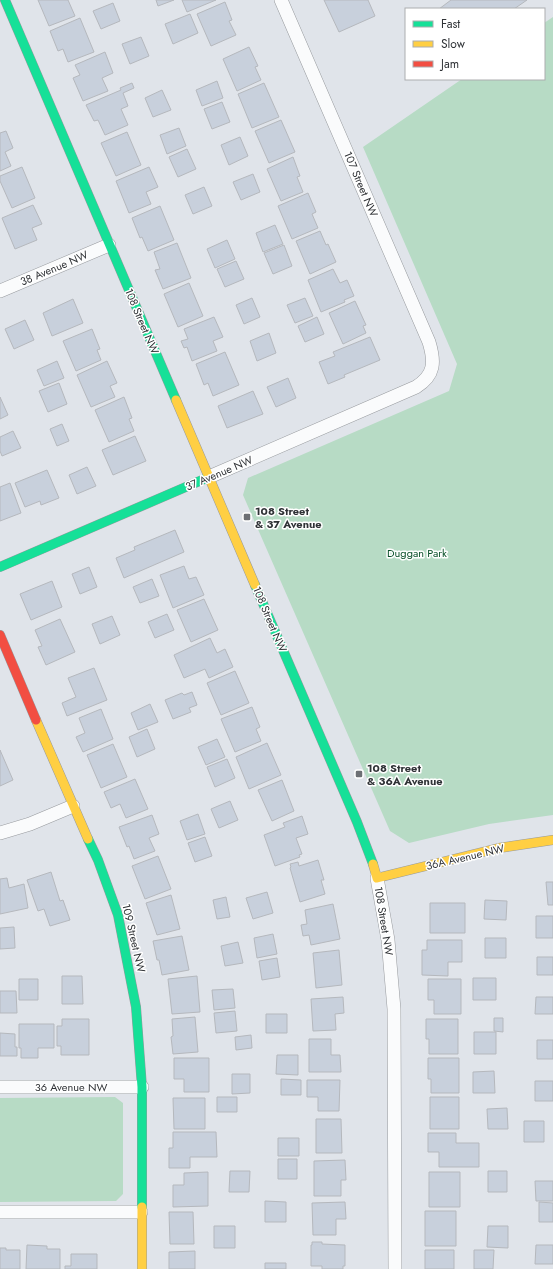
<svg xmlns="http://www.w3.org/2000/svg" width="553" height="1269" font-family="Jost,sans-serif">
	<style>
		.green { fill: #b7dbc5 }
		.building { fill: #c8d0dc; stroke: #b5b8bd }
		.lines { fill: none; stroke-linecap: round; stroke-linejoin: round }
		.street-casing { stroke: #979a9e; stroke-width: 14 }
		.fast-casing { stroke: #979a9e; stroke-width: 10 }
		.slow-casing { stroke: #979a9e; stroke-width: 10 }
		.jam-casing { stroke: #979a9e; stroke-width: 10 }
		.street { stroke: #fafbfc; stroke-width: 13 }
		.fast { stroke: #16e098; stroke-width: 9 }
		.slow { stroke: #ffcf43; stroke-width: 9 }
		.jam { stroke: #f24e42; stroke-width: 9 }
		.poi-dot { fill: #6d7075; stroke: #fff; stroke-width: 1.5 }
		.labels { text-anchor: middle; stroke-width: 3; stroke-linejoin: round; paint-order: stroke }
		.street-label { font-size: 11px; fill: #2f3236; stroke: #fff }
		.poi-label { font-size: 11px; font-weight: bold; fill: #2f3236; stroke: #fff; text-anchor: start }
		.park-label { font-size: 11px; fill: #074f27; stroke: #fff }
	</style>
	<rect width="100%" height="100%" fill="#e0e4ea"/>
	<path class="green" d="M553 17V815L489 824 409 843 390 831 243 495 248 478 449 391 457 364 363 147 462 79H544V23Z
		M115 1097 123 1103V1194L116 1201 0 1202V1098Z"/>
	<path class="building" d="M38 0H68L75 16 49 26Z
		M156 0H174L158 6Z
		M182 0H216L187 12Z
		M324 0H368L375 16 339 32Z
		M451 0H527L514 9H439Z
		M225 2 232 20 229 21 236 35 211 46 197 14Z
		M113 3 120 21 101 29 93 11Z
		M190 14 198 33 173 44 165 24Z
		M80 18 94 52 68 62 63 49 58 51 50 31Z
		M141 37 149 56 130 64 122 44Z
		M249 47 258 66 255 67 261 80 237 91 223 59Z
		M105 52 113 73 102 78 108 91 83 101 73 78 80 75 75 65Z
		M217 81 223 98 202 106 196 90Z
		M132 83 134 88 123 93 128 106 121 109 128 125 105 135 98 120 94 121 86 105 121 90 120 88Z
		M264 83 279 117 252 128 238 94Z
		M162 90 171 110 153 117 145 98Z
		M222 102 230 122 212 129 204 109Z
		M281 120 295 152 269 163 255 131Z
		M179 128 186 146 167 154 160 135Z
		M6 131 13 148 5 152 11 166 0 171V133Z
		M127 132 141 165 116 176 101 143Z
		M240 137 248 156 229 165 221 145Z
		M187 149 196 169 178 177 169 157Z
		M293 157 300 176 297 177 303 192 281 201 267 169Z
		M22 167 35 198 12 208 0 181V176Z
		M149 167 158 187 146 192 151 204 129 213 116 181Z
		M253 174 260 192 241 200 233 182Z
		M204 187 212 206 193 214 185 195Z
		M308 193 316 212 312 214 318 228 292 239 278 206Z
		M33 205 42 224 32 228 37 240 15 249 2 218Z
		M160 206 174 240 148 251 142 237 140 238 132 218Z
		M275 225 283 244 263 252 256 233Z
		M320 231 326 245 328 244 336 262 310 274 296 241Z
		M227 240 235 259 215 268 207 249Z
		M177 243 191 278 163 289 155 270 160 269 154 252Z
		M284 245 292 266 273 274 264 253Z
		M236 261 244 279 225 287 217 269Z
		M333 269 340 283 347 280 354 296 344 300 345 302 321 312 308 280Z
		M189 283 203 316 178 327 164 294Z
		M252 298 260 317 244 324 236 305Z
		M305 298 313 316 295 323 287 305Z
		M73 299 83 323 52 336 43 313Z
		M355 301 366 325 363 326 366 333 343 344 329 313Z
		M214 317 223 337 213 341 217 351 192 361 187 347 184 348 181 341 188 339 184 329Z
		M317 317 324 334 305 342 298 326Z
		M25 320 34 340 14 349 5 329Z
		M92 329 100 349 97 350 101 360 76 371 63 341Z
		M269 333 276 353 257 361 250 341Z
		M370 337 380 360 344 375 345 377 328 384 319 362 335 356 333 352Z
		M225 352 239 385 213 396 208 383 204 385 196 364Z
		M57 361 64 378 44 386 37 370Z
		M107 361 117 383 110 386 115 397 91 407 77 375Z
		M288 378 296 398 276 407 267 387Z
		M59 383 67 404 48 412 39 391Z
		M253 391 263 414 227 428 218 406Z
		M0 397 8 415 0 419Z
		M124 397 132 418 129 419 134 431 109 442 95 410Z
		M62 424 69 441 57 446 50 429Z
		M13 431 21 448 2 456 0 451V437Z
		M135 436 146 461 113 475 102 450Z
		M87 467 96 486 77 494 69 475Z
		M47 470 59 498 41 505 40 501 25 507 15 483Z
		M10 483 21 513 0 521V487Z
		M175 530 184 552 124 578 116 558 135 550 134 547Z
		M184 566 189 579 196 577 204 595 173 608 160 575Z
		M89 567 97 587 80 594 72 574Z
		M152 579 159 596 140 603 133 587Z
		M52 581 62 607 31 620 20 594Z
		M204 599 218 630 191 642 177 610Z
		M167 614 174 630 155 638 148 622Z
		M112 616 120 635 100 644 92 624Z
		M60 619 75 652 46 665 38 647 42 646 35 630Z
		M210 638 217 653 225 649 233 667 209 678 205 669 184 678 174 655Z
		M94 668 107 700 67 716 62 703 76 697 68 678Z
		M235 671 249 703 221 715 207 683Z
		M192 692 197 705 189 708 191 712 173 719 165 700 182 693 184 695Z
		M150 704 158 722 138 730 131 713Z
		M252 707 260 727 256 729 261 741 235 752 221 719Z
		M101 709 113 739 83 752 76 737 85 733 79 718Z
		M147 729 155 749 137 757 129 737Z
		M217 739 225 757 206 765 198 747Z
		M267 743 281 775 249 789 236 757Z
		M113 744 127 777 101 788 87 755Z
		M0 750 13 780 0 786Z
		M227 759 235 778 215 787 207 767Z
		M135 779 148 809 126 818 120 804 111 808 104 792Z
		M282 780 294 811 272 821 258 790Z
		M230 801 238 820 219 828 211 809Z
		M198 814 205 834 187 840 180 821Z
		M152 815 159 834 149 838 155 851 134 859 129 846 127 847 119 827Z
		M302 816 308 834 296 838 302 854 299 855 300 857 275 866 264 835 285 827 283 823Z
		M205 837 212 856 195 862 188 843Z
		M158 856 171 889 145 899 132 866Z
		M318 860 324 880H321L325 894 300 902 290 868 291 867 290 864 298 862 299 866Z
		M51 872 60 901 63 900 70 920 50 926 44 909 38 911 27 880Z
		M7 878 9 888 24 884 28 908 0 914V879Z
		M546 882H553V905H548Z
		M267 892 273 913 253 919 246 898Z
		M171 895 180 929 157 935 146 903Z
		M226 897 230 917 217 919 213 900Z
		M485 900 507 901 506 920 484 919Z
		M430 903H465V933H430Z
		M333 904 340 939 311 945 309 935 303 936 301 925 307 924 305 910Z
		M536 916H553V938H536Z
		M14 927 15 948 0 949V928Z
		M273 934 277 954 257 958 254 938Z
		M182 936 189 970 162 975 159 960H157L153 941Z
		M485 938H506V958H485Z
		M427 940H462V962H448V976L422 975V950H427Z
		M238 942 243 963 225 966 221 946Z
		M339 950 342 985 316 988 313 953Z
		M537 957H553V975H537Z
		M277 958 280 977 262 980 259 961Z
		M62 976H82L83 1004H62Z
		M197 976 200 1012 172 1014 168 979Z
		M473 978H496V1000H473Z
		M19 979H38V1000H19Z
		M428 979H461V1014H434V1000H428Z
		M233 989 235 1008 214 1010 212 990Z
		M0 991H16L17 1013H0Z
		M343 997 344 1013 335 1014 336 1030 313 1031 311 999Z
		M536 997H553V1014H535Z
		M235 1011 237 1031 216 1033 214 1013Z
		M266 1014H287V1033H266Z
		M195 1017 198 1052 173 1054 171 1037 173 1036 172 1019Z
		M494 1018H503V1032L494 1031Z
		M62 1019H89V1055H61V1046H57V1026H62Z
		M426 1019H458V1054H429V1039H426Z
		M19 1024H54V1048H38V1058H21V1048H19Z
		M474 1032H496V1054H474Z
		M0 1033 15 1034V1047H17V1056H0Z
		M251 1035 252 1048 236 1050 235 1037Z
		M309 1039H331V1055H340L341 1072H309Z
		M537 1040H553V1059H537Z
		M277 1055H298V1075L276 1074Z
		M174 1058H209V1092H184V1079H174Z
		M428 1058H459V1093H431V1079H428Z
		M494 1071 495 1093H473V1072Z
		M232 1074H250V1093L232 1094Z
		M281 1079 301 1080V1095H281Z
		M307 1080H340L339 1111H318V1097H307Z
		M535 1081H553V1101H535Z
		M217 1097H237V1112H217Z
		M430 1097H459V1129H430Z
		M173 1098H205V1129H174Z
		M507 1108 508 1129H488L487 1109Z
		M316 1119H341L342 1153H316Z
		M524 1121H544V1142H524Z
		M173 1132H216L217 1157H190V1168H169V1148H173Z
		M428 1133H456V1143H479V1167H439V1152H428Z
		M278 1138H299V1156H278Z
		M278 1159H297V1179H278Z
		M345 1160 346 1180H341V1196H314V1161Z
		M230 1171H250L249 1192H229Z
		M488 1171H507V1192H488Z
		M208 1172V1206L173 1207V1185H184V1173Z
		M429 1172H460V1207H429Z
		M535 1181H553V1201H536Z
		M265 1201 286 1202V1222H265Z
		M345 1202 346 1219H336V1235H313L312 1203Z
		M539 1202 553 1203V1222H539Z
		M425 1211H456V1246H425Z
		M169 1212H193L194 1244H170Z
		M214 1226H235V1248H214Z
		M488 1226H508V1248L487 1247Z
		M312 1242H322V1244L345 1245V1266H343V1269H322V1266H311V1245H312Z
		M27 1245 47 1246V1249H60V1269H26Z
		M536 1245H553V1264H535Z
		M0 1248H6V1250H20V1269H0Z
		M425 1250H454V1269H425Z
		M474 1250H494L493 1269H474Z
		M195 1251V1269H169V1252Z
		M71 1254H97V1269H65V1266H71Z
		M265 1263H286V1269H265Z"/>
	<g class="lines">
		<defs>
			<path id="street" d="M0 291 109 245
				M209 477 416 387C435 375 435 362 429 342L281 0
				M0 833 30 824 73 806
				M377 878 388 940 394 1009 395 1269
				M0 1087H142
				M0 1212H141"/>
			<path id="fast" d="M5 0 176 400
				M0 567 209 477
				M255 585 357 822 373 864
				M88 839 98 860 118 915 136 1007 142 1087V1207"/>
			<path id="slow" d="M176 400 255 585
				M36 720 88 839
				M373 864 377 878 499 848 553 840
				M142 1207V1269"/>
			<path id="jam" d="M0 635 36 720"/>
		</defs>
		<use href="#street" class="street-casing"/>
		<use href="#fast" class="fast-casing"/>
		<use href="#slow" class="slow-casing"/>
		<use href="#jam" class="jam-casing"/>
		<use href="#street" class="street"/>
		<use href="#fast" class="fast"/>
		<use href="#slow" class="slow"/>
		<use href="#jam" class="jam"/>
	</g>
	<g class="poi-dot">
		<rect x="243" y="513" width="8" height="8" rx="2"/>
		<rect x="355" y="770" width="8" height="8" rx="2"/>
	</g>
	<g class="labels">
		<g class="street-label">
			<text transform="translate(361 184) rotate(67)" y="4">107 Street NW</text>
			<text transform="translate(54 268) rotate(-23)" y="4">38 Avenue NW</text>
			<text transform="translate(142 321) rotate(67)" y="4">108 Street NW</text>
			<text transform="translate(219 473) rotate(-23)" y="4">37 Avenue NW</text>
			<text transform="translate(270 619) rotate(67)" y="4">108 Street NW</text>
			<text transform="translate(465 857) rotate(-13)" y="4">36A Avenue NW</text>
			<text transform="translate(384 921) rotate(81)" y="4">108 Street NW</text>
			<text transform="translate(134 938) rotate(77)" y="4">109 Street NW</text>
			<text x="71" y="1091">36 Avenue NW</text>
		</g>
		<g class="poi-label">
			<text x="255" y="515">108 Street<tspan x="255" dy="13">&amp; 37 Avenue</tspan></text>
			<text x="367" y="772">108 Street<tspan x="367" dy="13">&amp; 36A Avenue</tspan></text>
		</g>
		<g class="park-label">
			<text x="417" y="557">Duggan Park</text>
		</g>
	</g>
	<rect x="405" y="8" width="140" height="72" fill="#ffffff" stroke="#acadaf"/>
	<rect x="413" y="21" width="20" height="6" fill="#16e098" stroke="#acadaf"/>
	<text x="441" y="28" font-size="12" fill="#2f3236">Fast</text>
	<rect x="413" y="41" width="20" height="6" fill="#ffcf43" stroke="#acadaf"/>
	<text x="441" y="48" font-size="12" fill="#2f3236">Slow</text>
	<rect x="413" y="61" width="20" height="6" fill="#f24e42" stroke="#acadaf"/>
	<text x="441" y="68" font-size="12" fill="#2f3236">Jam</text>
</svg>
